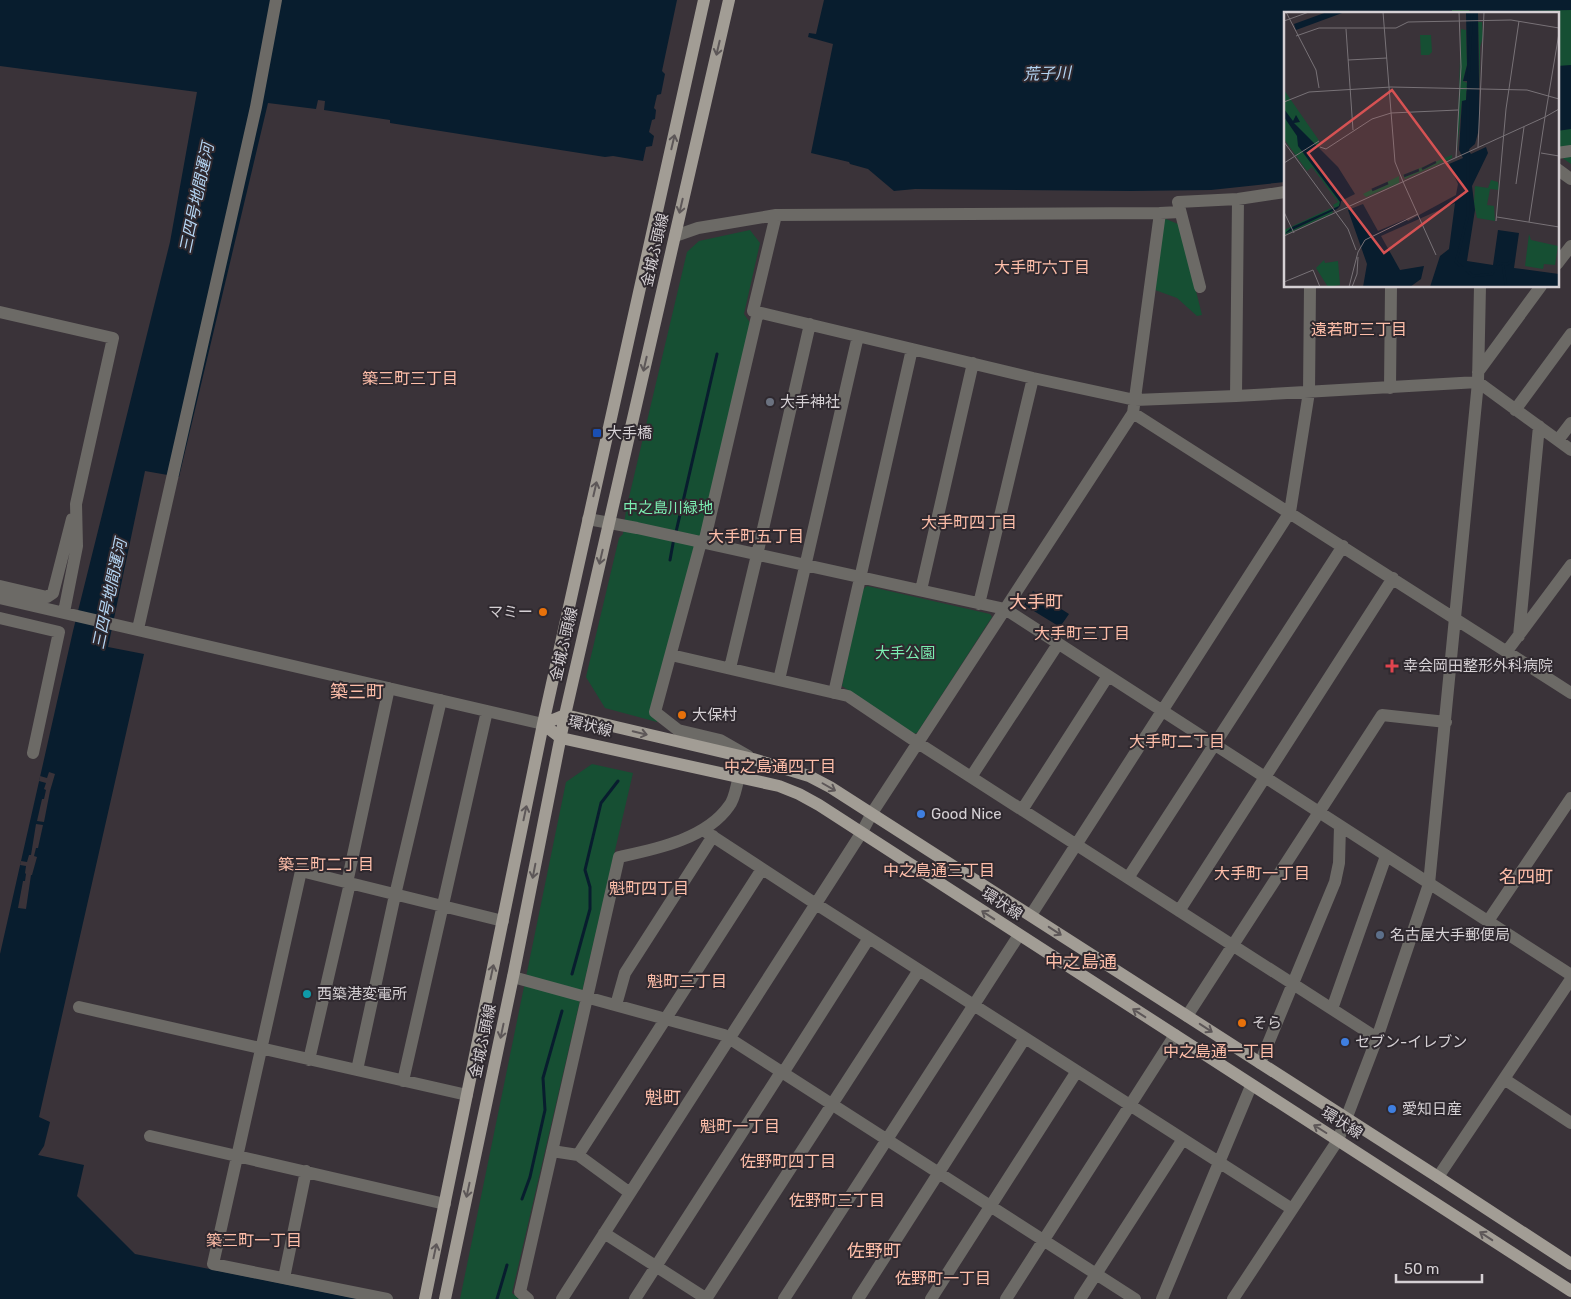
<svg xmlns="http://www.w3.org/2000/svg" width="1571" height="1299" font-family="Rubik,'Noto Sans JP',sans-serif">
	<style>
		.green { fill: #164f33 }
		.water { fill: #081d2e }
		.pier { fill: #3a3339 }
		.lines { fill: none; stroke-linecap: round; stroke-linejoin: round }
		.stream { stroke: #081d2e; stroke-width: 3 }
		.minor { stroke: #6c6a66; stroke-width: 12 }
		.major { stroke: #a29d95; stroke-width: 12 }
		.oneway { stroke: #5d5758 }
		.worship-dot { fill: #6b7280; stroke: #2f292f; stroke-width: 2 }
		.transit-dot { fill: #1a4fb4; stroke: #2f292f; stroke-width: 2 }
		.food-dot { fill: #e8710a; stroke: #2f292f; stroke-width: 2 }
		.health-dot { fill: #e0444e; stroke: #2f292f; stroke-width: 2 }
		.shop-dot { fill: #3f7fe0; stroke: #2f292f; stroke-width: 2 }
		.service-dot { fill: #5c6f8a; stroke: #2f292f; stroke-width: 2 }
		.culture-dot { fill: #0f9aa8; stroke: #2f292f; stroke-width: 2 }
		.labels { text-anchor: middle; stroke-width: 4; stroke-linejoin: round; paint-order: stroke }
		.street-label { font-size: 15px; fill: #d5d0d4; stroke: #2f292f }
		.poi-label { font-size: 15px; fill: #d5d0d4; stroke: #2f292f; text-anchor: start }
		.park-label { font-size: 15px; fill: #7beeb1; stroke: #2f292f }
		.water-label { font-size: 16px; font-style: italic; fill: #b4d5f3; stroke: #2f292f }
		.neighbourhood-label { font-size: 16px; fill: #febea9; stroke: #2f292f }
		.quarter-label { font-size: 18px; fill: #febea9; stroke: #2f292f }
		.inset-river { fill: none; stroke: #081d2e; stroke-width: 2.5 }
		.inset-road { fill: none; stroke: #787277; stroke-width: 1 }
		.view { fill: #d65253; fill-opacity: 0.15; stroke: #d65253; stroke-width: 2.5 }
		.inset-edge { fill: none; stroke: #d5d0d4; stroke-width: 2.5 }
	</style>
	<rect width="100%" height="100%" fill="#3a3339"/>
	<path class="green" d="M1571 0V164L1557 154V14H1366Z
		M1166 219 1178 224 1180 227 1202 315 1197 316 1177 298 1155 290 1164 220Z
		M750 230 760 243 744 314 751 324 657 722 605 708 586 677 619 538 623 534 626 510 687 252 699 241Z
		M867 586 990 614 992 617 917 733 913 734 842 686 862 590Z
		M592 764 633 773 512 1293 519 1299H460L566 782Z"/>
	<path class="water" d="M0 0H677L662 71 665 74 661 94 657 95 654 108 656 110 655 119 652 120 649 132 654 136 652 146 646 147 643 161 613 156 605 157 390 123V120L324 110 325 101 318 100 316 109 268 103 179 477 145 471 108 647 144 654 39 1117 50 1122 44 1146 38 1155 84 1165 77 1196 135 1254 358 1299H0V954L73 631 170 242 197 92 0 66Z
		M824 0H1571V10L1470 12 1469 10H1452V12L1285 14V182L1211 190 1131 191 915 189 894 191 868 169 850 164 849 162 811 153 833 44 808 37 809 33 816 34Z
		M1571 65V129L1557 131V66Z
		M1033 591 1069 614 1060 627 1024 605Z"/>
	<path class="pier" d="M49 772 55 774 50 791 44 822 37 821 42 799H44L46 790 44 789 46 783 39 781 40 776 47 778Z
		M36 824 43 825 38 848H36L34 856 37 857 32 875H31L26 909 18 908 23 881H25L26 874 25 873 26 866 20 865 21 861 27 862 29 855H31Z"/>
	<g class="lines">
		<path class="stream" d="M676 532 717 354
			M670 560 674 538
			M572 974 590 909V887L585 870 601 803 618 781
			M522 1199 530 1177 545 1110 543 1078 562 1011
			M497 1299 507 1265"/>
		<path class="minor" d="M1557 153 1571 151
			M1557 169 1571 179
			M1180 212 1160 213 1133 413 1571 693
			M776 215 753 311 1033 378 1135 400 1236 396 1478 382 1571 450
			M675 236 698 228 776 215 1160 213
			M1557 264 1571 246
			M1200 287 1178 202 1238 199 1285 192
			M0 312 113 338 76 504 77 546 64 612
			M1478 372 1541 286
			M1390 388 1391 286
			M1236 396 1238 199
			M1515 410 1571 334
			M1558 440 1571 423
			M588 519 637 528 1005 609 1571 975
			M701 542 655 712 678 730 720 740 748 756
			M704 543 758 312
			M0 586 47 597 53 593 72 519
			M921 590 973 363
			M0 598 543 724
			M979 604 1033 378
			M0 618 59 632 33 753
			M138 629 256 107 276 0
			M1519 636 1539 426
			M1507 651 1571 565
			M671 655 848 696 918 743 1377 1038
			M730 668 757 555 810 324
			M779 680 858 336
			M834 693 912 349
			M971 777 1058 644
			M1022 810 1108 676
			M703 830 816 904 1292 1209
			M1128 878 1343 546
			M347 883 389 688
			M1179 911 1393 578
			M1031 915 1290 512 1309 392 1310 286
			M1488 921 1571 798
			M513 977 724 1035 1135 1299
			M616 1005 625 973 713 836
			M79 1007 467 1095
			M1332 1009 1386 856
			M1187 1016 1382 715 1446 722
			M309 1060 350 883
			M1260 1063 1335 882 1339 863 1340 826
			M357 1070 395 895 441 700
			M783 1073 869 938
			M1504 1079 1571 1123
			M403 1081 487 711
			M150 1136 445 1204
			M552 1151 578 1155
			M1438 1177 1571 979
			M630 1193 578 1155 762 869
			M604 1233 707 1299
			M284 1278 306 1171
			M387 1299 213 1264 301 871 503 921
			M528 1299 520 1292 619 857C656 849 706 839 729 806 735 799 736 786 739 777
			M562 1299 862 832 872 813 1133 413
			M635 1299 781 1072
			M706 1299 919 970
			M784 1299 1019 935
			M858 1299 1025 1038
			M931 1299 1077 1071
			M1006 1299 1175 1035
			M1080 1299 1183 1139
			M1162 1299 1251 1086
			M1233 1299 1338 1140 1377 1038 1429 884 1478 382 1480 286"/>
		<path class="major" d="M543 724 561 738 779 786 799 794 819 805 1571 1291
			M543 724 565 715 753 759 809 776 830 787 1438 1177 1571 1264
			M425 1299 543 724 704 0
			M445 1299 514 972 565 715 729 0"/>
	</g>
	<defs><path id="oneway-shaft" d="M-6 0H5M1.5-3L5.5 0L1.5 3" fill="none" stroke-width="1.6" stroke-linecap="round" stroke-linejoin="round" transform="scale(1.25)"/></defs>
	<g class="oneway">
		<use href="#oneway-shaft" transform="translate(718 48) rotate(103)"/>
		<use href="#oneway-shaft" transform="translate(673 142) rotate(-77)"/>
		<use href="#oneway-shaft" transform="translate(681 206) rotate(103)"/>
		<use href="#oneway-shaft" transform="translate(645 364) rotate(103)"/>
		<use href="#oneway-shaft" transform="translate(595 489) rotate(-77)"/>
		<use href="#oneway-shaft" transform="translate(601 557) rotate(103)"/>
		<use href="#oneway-shaft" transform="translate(640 733) rotate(13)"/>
		<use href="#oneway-shaft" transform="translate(829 787) rotate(30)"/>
		<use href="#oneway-shaft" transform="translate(525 813) rotate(-78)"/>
		<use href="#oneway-shaft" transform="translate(534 871) rotate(101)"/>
		<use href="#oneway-shaft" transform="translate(988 915) rotate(-147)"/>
		<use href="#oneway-shaft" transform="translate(1055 931) rotate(33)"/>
		<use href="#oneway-shaft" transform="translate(492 972) rotate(-78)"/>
		<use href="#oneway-shaft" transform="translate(1139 1013) rotate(-147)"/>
		<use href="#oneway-shaft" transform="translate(1206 1028) rotate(33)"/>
		<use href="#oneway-shaft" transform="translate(502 1031) rotate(102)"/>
		<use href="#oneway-shaft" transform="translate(1320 1129) rotate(-148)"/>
		<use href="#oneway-shaft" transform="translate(468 1190) rotate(102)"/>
		<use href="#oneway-shaft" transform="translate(1486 1236) rotate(-147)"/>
		<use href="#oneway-shaft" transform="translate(435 1251) rotate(-78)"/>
	</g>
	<circle class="worship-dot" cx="770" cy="402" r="5"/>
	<rect class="transit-dot" x="592" y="428" width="10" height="10" rx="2.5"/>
	<g class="food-dot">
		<circle cx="543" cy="612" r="5"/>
		<circle cx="682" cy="715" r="5"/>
		<circle cx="1242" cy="1023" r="5"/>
	</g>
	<path class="health-dot" d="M1389.5 658.5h5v5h5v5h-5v5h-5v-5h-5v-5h5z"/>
	<g class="shop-dot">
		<circle cx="921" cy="814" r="5"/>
		<circle cx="1345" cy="1042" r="5"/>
		<circle cx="1392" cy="1109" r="5"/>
	</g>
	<circle class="service-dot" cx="1380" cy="935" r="5"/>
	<circle class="culture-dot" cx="307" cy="994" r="5"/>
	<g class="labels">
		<g class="street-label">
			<text transform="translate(655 250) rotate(-77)" y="5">金城ふ頭線</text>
			<text transform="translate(564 644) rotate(-77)" y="5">金城ふ頭線</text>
			<text transform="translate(590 726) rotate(14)" y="5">環状線</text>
			<text transform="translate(1002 904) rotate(33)" y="5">環状線</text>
			<text transform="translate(483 1041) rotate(-78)" y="5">金城ふ頭線</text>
			<text transform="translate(1342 1123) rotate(32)" y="5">環状線</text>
		</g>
		<g class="poi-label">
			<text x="780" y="407">大手神社</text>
			<text x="607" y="438">大手橋</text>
			<text x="533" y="617" text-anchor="end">マミー</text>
			<text x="1403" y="671">幸会岡田整形外科病院</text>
			<text x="692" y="720">大保村</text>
			<text x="931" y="819">Good Nice</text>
			<text x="1390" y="940">名古屋大手郵便局</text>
			<text x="317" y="999">西築港変電所</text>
			<text x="1252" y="1028">そら</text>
			<text x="1355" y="1047">セブン-イレブン</text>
			<text x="1402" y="1114">愛知日産</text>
		</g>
		<g class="park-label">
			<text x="668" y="513">中之島川緑地</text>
			<text x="905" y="658">大手公園</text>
		</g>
		<g class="water-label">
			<text transform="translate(1047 73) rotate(-2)" y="6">荒子川</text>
			<text transform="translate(196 198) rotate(-78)" y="6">三四号地間運河</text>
			<text transform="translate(109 594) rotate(-78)" y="6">三四号地間運河</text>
		</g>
		<g class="neighbourhood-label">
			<text x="1042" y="273">大手町六丁目</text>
			<text x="1359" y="335">遠若町三丁目</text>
			<text x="410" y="384">築三町三丁目</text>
			<text x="969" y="528">大手町四丁目</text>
			<text x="756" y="542">大手町五丁目</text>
			<text x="1082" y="639">大手町三丁目</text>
			<text x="1177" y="747">大手町二丁目</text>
			<text x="780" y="772">中之島通四丁目</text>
			<text x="326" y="870">築三町二丁目</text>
			<text x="939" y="876">中之島通三丁目</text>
			<text x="1262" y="879">大手町一丁目</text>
			<text x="649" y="894">魁町四丁目</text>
			<text x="687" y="987">魁町三丁目</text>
			<text x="1219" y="1057">中之島通一丁目</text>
			<text x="740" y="1132">魁町一丁目</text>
			<text x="788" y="1167">佐野町四丁目</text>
			<text x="837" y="1206">佐野町三丁目</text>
			<text x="254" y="1246">築三町一丁目</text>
			<text x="943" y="1284">佐野町一丁目</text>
		</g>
		<g class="quarter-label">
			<text x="1036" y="608">大手町</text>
			<text x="357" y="698">築三町</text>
			<text x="1526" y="883">名四町</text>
			<text x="1081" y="968">中之島通</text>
			<text x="663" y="1104">魁町</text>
			<text x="874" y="1257">佐野町</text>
		</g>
	</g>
	<g transform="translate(1284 12)">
		<rect width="275" height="275" fill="#3a3339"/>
		<path d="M194 10H198L199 25 196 35V74ZM177 17 182 18 183 53 179 69 183 71 182 89H178L173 138ZM136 23H147L148 40 145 43H137ZM0 78 34 127 37 148 33 159 56 190 55 194 51 196 49 193 54 190 28 155 23 159 0 127ZM168 143V146L121 167 119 163ZM115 164V171L82 185 79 182ZM207 168 214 170 215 178 206 177 203 193 210 194 211 209 193 206 190 192 191 174 204 176ZM47 196 49 201 0 223V218ZM245 222 247 228 274 234 271 253 260 252 259 257 241 254ZM40 248 41 251 54 249 56 273 44 275 32 256Z" fill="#164f33"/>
		<path d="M43 0H61L12 18 10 12ZM182 0H194L195 69V117L191 132 184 138 187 142 202 135 204 141 188 174 191 198 183 249 209 253 214 218 235 221 230 256 275 262V275H146L156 244 165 237 171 191 97 224 116 258 140 254 137 267 126 275H79L83 252 64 198 79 192 94 219 122 207 124 209 172 183 174 172 165 152 179 146 175 138 178 89 182 88 183 74V69H179L183 53ZM0 97 9 109 12 103 16 110 10 111 54 155 71 182 57 189 56 194 53 197 0 222 8 215 55 194 56 190 14 134 13 124 0 105Z" fill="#081d2e"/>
		<path class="inset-river" d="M184 75 188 0M184 79V203L172 250 189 264 208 262 215 251 224 252 228 248M138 157 152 150M120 164 135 158M88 178 104 171M219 252 222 275"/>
		<path class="inset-road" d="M2 0 32 58 35 76M99 0 111 150 120 172M0 9 25 0M62 17 69 118M12 24 35 16H112L124 10 227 8 275 16M64 48 103 46M0 90 25 80 107 75 243 78 275 87M0 130 64 217 72 238M36 135 42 137 88 107 107 101 174 98M194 135 200 0M257 141 275 144M172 146 177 55 175 0M0 151 35 129M120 172 152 243M232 172 240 115M0 200 10 221M213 205 275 215M212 209 222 97 235 9M245 210 261 105 275 97M0 224 261 105 275 21M0 270 29 258 36 275M65 275 74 240 81 228 134 202M68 275 73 262 74 245"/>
		<path class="view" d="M108 78 183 179 100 241 24 141Z"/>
		<rect width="275" height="275" class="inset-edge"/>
	</g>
	<path d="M1396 1274v8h86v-8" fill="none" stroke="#d5d0d4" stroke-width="2.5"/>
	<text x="1404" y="1274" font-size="15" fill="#d5d0d4" stroke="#2f292f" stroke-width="4" paint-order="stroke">50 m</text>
</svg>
